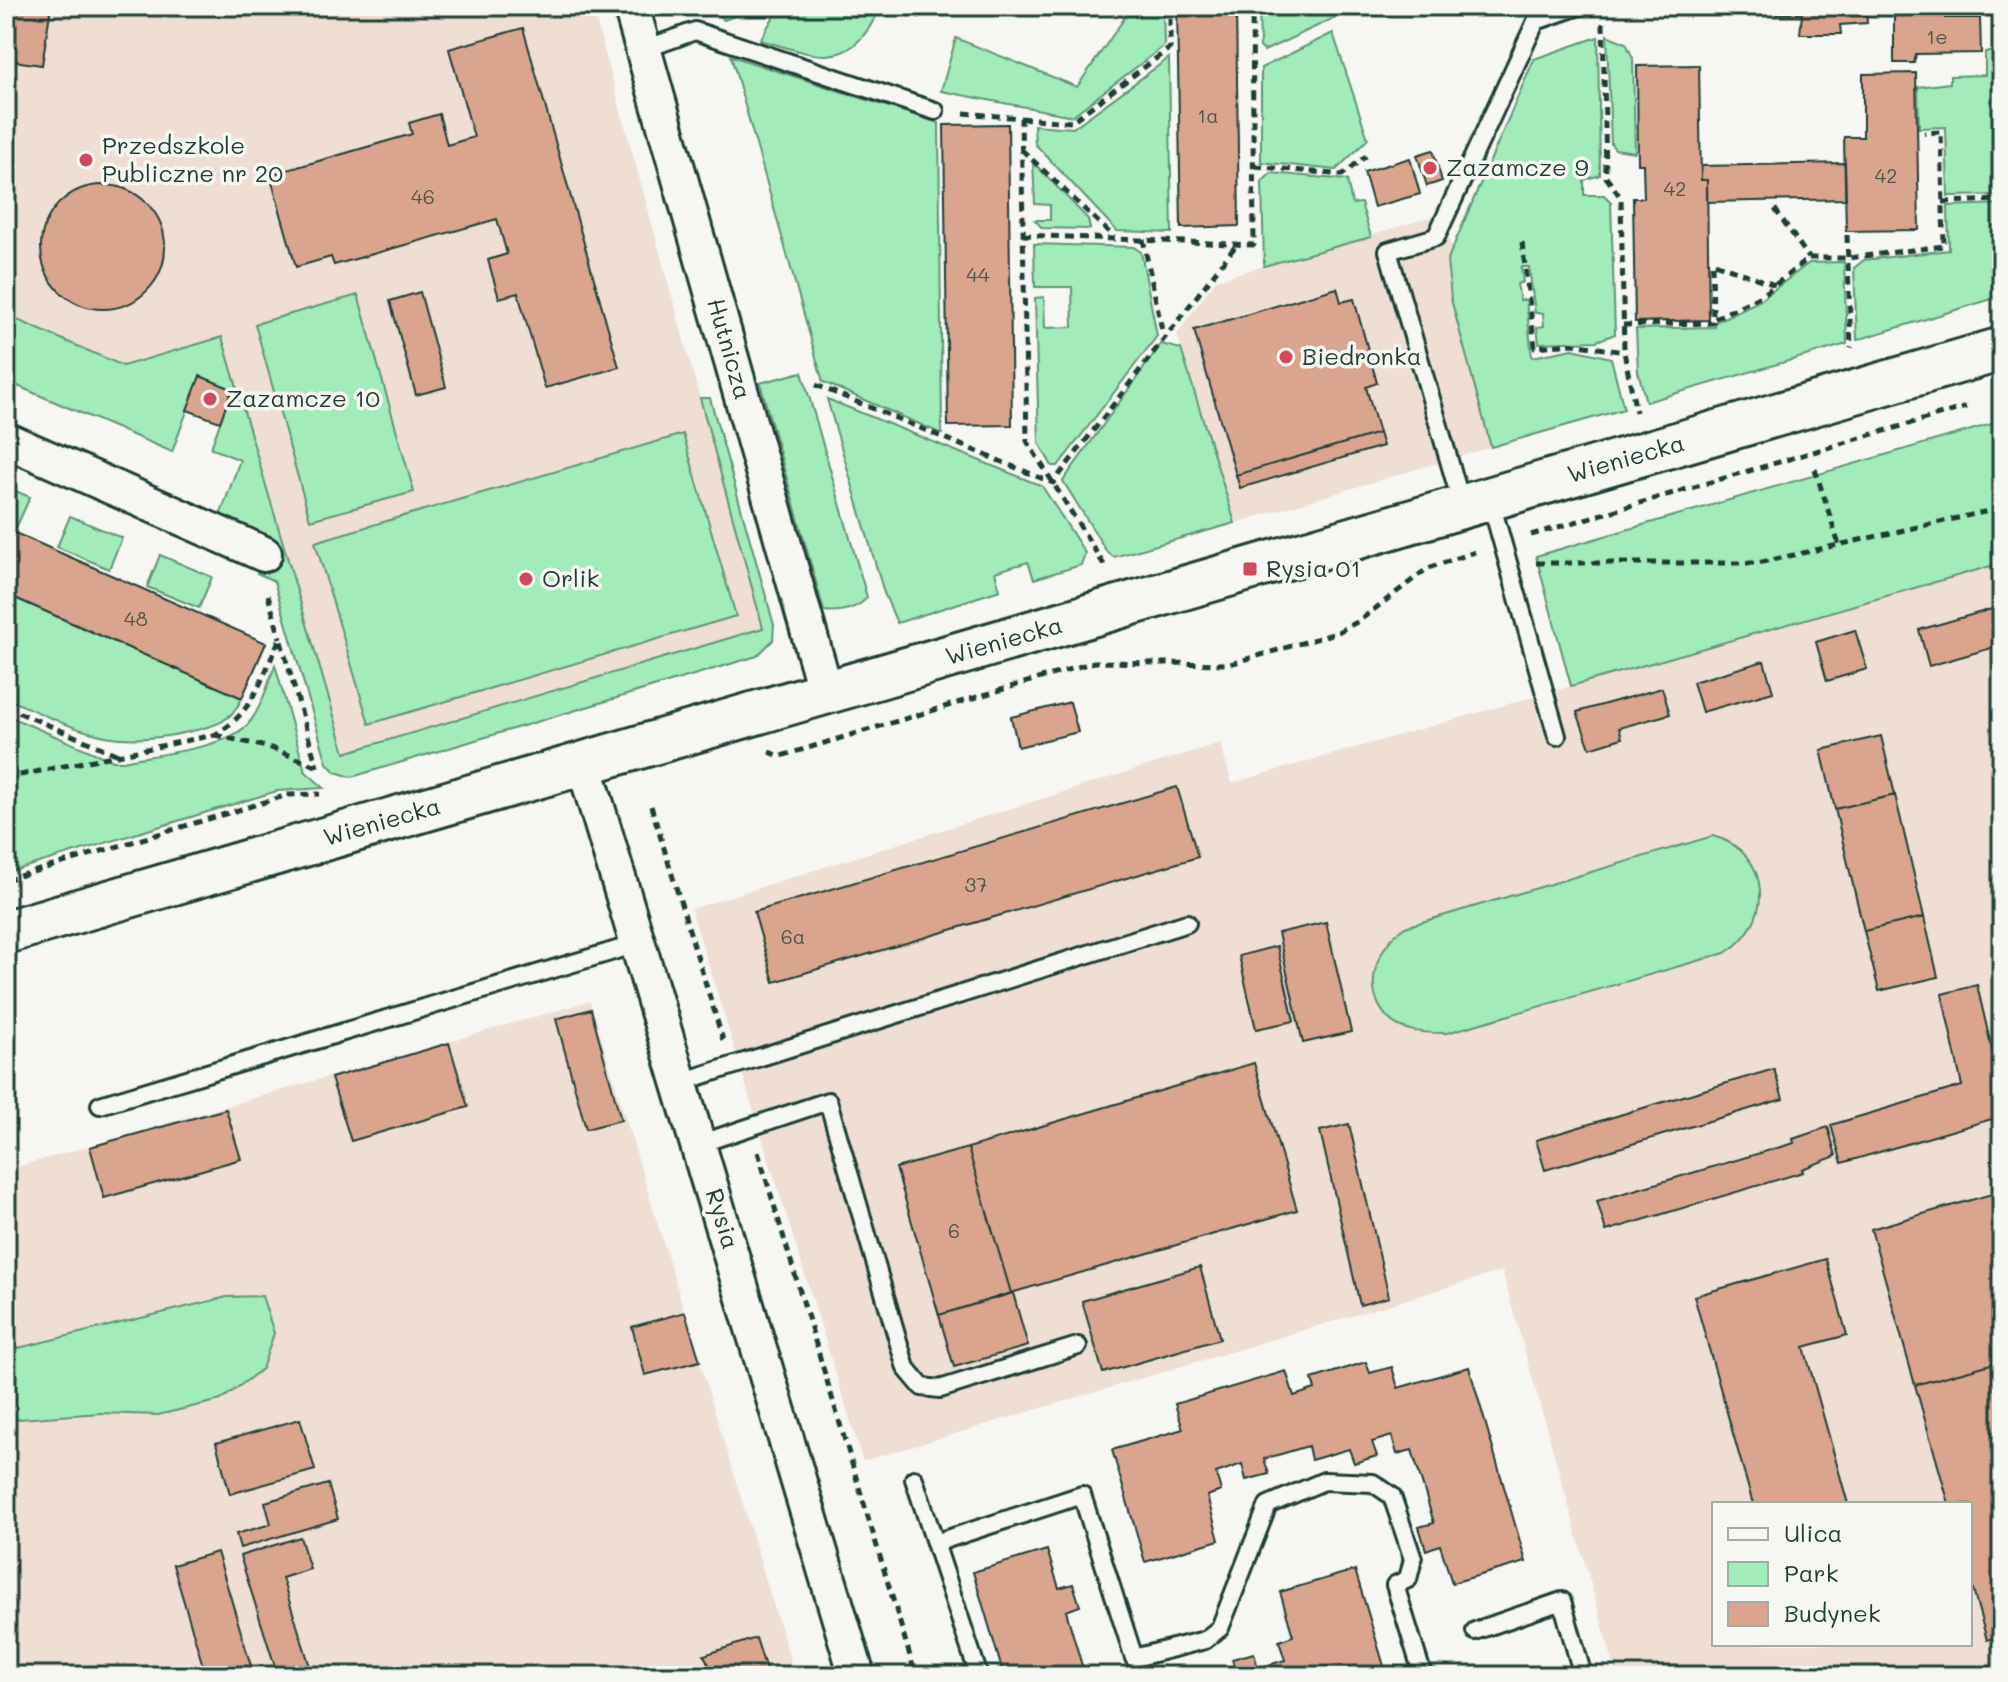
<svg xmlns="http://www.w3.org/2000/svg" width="2008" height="1682" font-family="Mali,sans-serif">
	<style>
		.built { fill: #eeded4; fill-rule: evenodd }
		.green { fill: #a2ebba; stroke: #609477; stroke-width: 2 }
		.building { fill: #daa58f; stroke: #1f3d34; stroke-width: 2 }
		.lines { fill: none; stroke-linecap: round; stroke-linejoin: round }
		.service-casing { stroke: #1f3d34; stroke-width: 22 }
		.minor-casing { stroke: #1f3d34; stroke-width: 40 }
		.tertiary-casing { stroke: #1f3d34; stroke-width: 48 }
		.path { stroke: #1f3d34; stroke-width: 5; stroke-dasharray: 8 6; stroke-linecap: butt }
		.service { stroke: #f6f6f2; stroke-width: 16 }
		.minor { stroke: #f6f6f2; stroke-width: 34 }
		.tertiary { stroke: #f6f6f2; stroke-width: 42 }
		.poi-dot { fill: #d1495b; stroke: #f6f6f2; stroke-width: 3 }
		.labels { text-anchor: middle; stroke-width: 7; stroke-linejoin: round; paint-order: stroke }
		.number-label { font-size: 20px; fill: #4e574b }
		.poi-label { font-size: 24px; fill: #1f3d34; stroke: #f6f6f2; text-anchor: start }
		.street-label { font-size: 24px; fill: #1f3d34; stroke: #f6f6f2 }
	</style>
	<rect width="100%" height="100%" fill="#f6f6f2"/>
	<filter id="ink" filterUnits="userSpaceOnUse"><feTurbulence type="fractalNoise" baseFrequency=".0125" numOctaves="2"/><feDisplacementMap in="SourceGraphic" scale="16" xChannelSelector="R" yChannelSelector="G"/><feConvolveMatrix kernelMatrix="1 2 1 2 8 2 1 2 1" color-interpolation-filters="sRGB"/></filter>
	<g filter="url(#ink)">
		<path class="built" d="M6 6H592L763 628 344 753 222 338 123 366 6 315Z
			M1442 214 1451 246 1447 261 1448 289 1491 447 1235 523 1177 334 1216 280Z
			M2002 563V1676H1617L1502 1271 863 1461 691 909 1220 743 1232 783ZM1714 1504H1970V1644H1714Z
			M590 1001 795 1676H6V1170Z"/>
		<path class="green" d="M423 6H489L447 14Z
			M711 6H744L738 15 724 20Z
			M780 6H873L880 8C849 74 818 56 760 40Z
			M1128 6H1163L1164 46 1072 116 941 91 956 38 1077 87 1128 13Z
			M1259 6H1360L1264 51 1260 47Z
			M1333 33 1368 139 1336 170 1261 162V68Z
			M1607 35 1626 43 1633 58 1635 152 1615 149 1611 144Z
			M1598 37 1600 175 1584 180V195H1604L1611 202 1615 334 1597 341 1539 343 1537 327 1544 326 1543 313H1535L1529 267H1521L1523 282 1517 284 1520 300H1526L1532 357 1573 349 1611 358 1624 409 1491 447 1451 299 1447 261 1534 59Z
			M1985 52H2002V195L1948 196 1946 127 1919 128 1918 87 1950 83V76L1985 75Z
			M731 56 939 123 942 434 823 382Z
			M1169 58 1172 233 1117 231 1035 144 1034 125 1073 128Z
			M1033 162 1088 219 1090 229 1042 228 1035 220H1050V205L1035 204Z
			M1271 173 1347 180 1352 204 1361 203 1371 237 1264 266 1262 182Z
			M2002 204V296L1857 340 1854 268 1864 260 1949 250 1948 206Z
			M1034 244 1134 247 1141 252 1157 336 1058 466H1052L1039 443 1035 298 1044 297 1045 328 1073 327 1072 287H1035Z
			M1844 262 1847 344 1646 402 1638 371 1636 329 1715 327V322L1759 301 1809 263Z
			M358 295 414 492 310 520 255 324Z
			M6 315 123 366 222 337 345 753 763 628 700 398H710L774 625 773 640 757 656 352 777 335 772 327 763 274 581 257 573 272 539 220 516 240 460 211 448 232 389 200 376 172 452 6 381Z
			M1161 344 1181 349 1235 523 1114 557 1107 552 1063 481Z
			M802 372 867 597C859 609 838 613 824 611L760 383Z
			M827 399 1042 486 1085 553 1081 565 1034 579 1028 562 995 572 1000 590 897 623 884 593Z
			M2002 421V563L1571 686 1536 556Z
			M683 434 736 616 369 724 315 542Z
			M6 487 30 497 16 528 6 524Z
			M70 516 122 538 109 569 57 547Z
			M160 555 212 577 199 608 147 587Z
			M6 594 242 698C231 723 214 726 188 732 110 750 76 729 6 698Z
			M275 665 305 771 324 788 277 791 6 873V715L113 761H123C157 754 227 749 249 723 262 707 268 684 275 665Z
			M1713 836C1772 852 1775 923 1725 953L1447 1033C1428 1033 1401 1033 1388 1018 1361 989 1376 947 1405 927Z
			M262 1296 274 1333 262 1369 221 1400 158 1415 100 1413 6 1420V1351L227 1297Z"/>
		<path class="building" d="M6 6H51L42 65 6 60Z
			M903 6H927L919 17Z
			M1177 6H1236L1239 226 1181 228Z
			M1776 6H1866L1867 23 1840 25 1841 34H1800L1802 14H1776Z
			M1894 6H1944L1945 18H1980L1981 53 1916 54 1914 63H1894Z
			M523 28 619 367 545 388 518 293 499 298 488 260 507 254 497 219 334 265 331 257 296 267 270 175 412 134 409 123 439 114 447 145 474 137 449 49Z
			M1699 65 1701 180H1707L1709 320 1635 322 1633 198H1644L1643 164H1638L1637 66Z
			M1916 73 1919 230 1846 231 1844 137H1863V74Z
			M1008 124 1012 425 948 426 944 125Z
			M1433 150 1442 181 1427 186 1417 155Z
			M1410 158 1420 194 1374 207 1364 172Z
			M1845 163 1846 199 1707 202V180H1701V166Z
			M41 247a62 62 0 1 1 124 0a62 62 0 1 1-124 0Z
			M1337 288 1341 302 1354 299 1377 383 1366 387 1379 433 1236 475 1194 330Z
			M420 292 446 387 416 395 390 301Z
			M200 376 232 389 220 422 187 410Z
			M1379 433 1383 446 1240 488 1236 475Z
			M6 529 266 643 242 698 6 594Z
			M2002 606V645L1929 666 1919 630Z
			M1855 630 1867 669 1827 681 1816 642Z
			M1764 661 1773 692 1702 712 1693 682Z
			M1662 688 1670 714 1619 728 1622 738 1590 748 1577 712Z
			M1070 702 1078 732 1018 747 1011 717Z
			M1881 736 1895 795 1835 809 1821 750Z
			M1177 787 1198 857 774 982 754 912Z
			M1895 795 1924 917 1864 931 1835 809Z
			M1924 917 1938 977 1879 991 1864 931Z
			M1326 922 1351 1032 1303 1043 1278 933Z
			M1277 946 1294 1021 1256 1029 1239 956Z
			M1977 985 2002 1093V1116L1842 1163 1831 1125 1962 1086 1942 994Z
			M591 1009 621 1120 586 1129 556 1019Z
			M449 1043 468 1107 351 1141 331 1078Z
			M1254 1063 1297 1210 1011 1293 968 1148Z
			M1774 1069 1783 1099 1545 1170 1536 1140Z
			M226 1109 241 1159 104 1198 90 1147Z
			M1349 1124 1389 1297 1360 1305 1320 1131Z
			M1828 1127 1836 1156 1802 1169 1803 1172 1606 1231 1597 1201 1794 1143 1793 1139Z
			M968 1148 1011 1293 939 1315 896 1168Z
			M2002 1191V1361L1915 1385 1871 1229Z
			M1826 1259 1847 1335 1804 1347 1848 1504H1753L1694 1296Z
			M1200 1267 1220 1339 1103 1373 1082 1301Z
			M1013 1293 1028 1346 954 1367 939 1315Z
			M685 1312 700 1361 645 1375 632 1327Z
			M2002 1361V1636L1987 1640 1970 1579V1504H1949L1915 1385Z
			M1366 1362 1370 1373 1392 1367 1398 1388 1469 1367 1526 1562 1452 1583 1440 1545 1426 1550 1419 1527 1434 1523 1412 1450 1397 1454 1392 1436 1372 1442 1377 1456 1354 1463 1349 1449 1311 1460 1308 1446 1264 1459 1269 1474 1246 1480 1242 1464 1216 1473 1221 1491 1207 1496 1219 1540 1145 1562 1112 1450 1183 1429 1175 1404 1286 1371 1294 1396 1315 1389 1312 1379Z
			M300 1419 315 1470 230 1494 216 1443Z
			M328 1484 338 1519 240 1548 236 1534 271 1524 265 1502Z
			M300 1537 310 1569 282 1578 313 1676H278L240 1556Z
			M1047 1550 1059 1588 1073 1584 1080 1606 1066 1611 1085 1676H1004L973 1572Z
			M217 1552 254 1676H206L173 1565Z
			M1355 1570 1387 1676H1227L1236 1673 1232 1659 1254 1653 1258 1668 1285 1660 1279 1641 1293 1636 1280 1592Z
			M756 1638 768 1676H703L713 1673 704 1655Z
			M1146 1670 1148 1676H1125Z"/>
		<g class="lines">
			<defs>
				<path id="service" d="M645 49 695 31 935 111
					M1490 499 1557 736
					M1462 505 1388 251 1436 237 1536 21 1579 6
					M681 1082 1187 923
					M100 1105 640 943
					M699 1144 828 1101 906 1368 922 1387 940 1389 1078 1346
					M914 1479 979 1676
					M935 1543 1082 1495 1134 1658 1205 1640 1220 1628 1268 1505 1324 1481 1373 1483 1392 1496 1413 1559 1408 1579 1395 1585 1423 1676
					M1475 1631 1562 1601 1583 1676"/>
				<path id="minor" d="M631 6 826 693
					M6 440 264 554
					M584 764 857 1676"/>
				<path id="tertiary" d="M6 932 2002 349"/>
			</defs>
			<use href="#service" class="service-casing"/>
			<use href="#minor" class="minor-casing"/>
			<use href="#tertiary" class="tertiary-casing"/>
			<path class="path" d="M1603 23 1606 177 1621 198 1624 352 1636 412
				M964 113 1021 118 1027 441 1106 568
				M1021 118 1071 122 1170 48V6
				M1022 150 1114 237
				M1255 166 1342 175 1366 156
				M1943 202 2002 200
				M1775 209 1809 258
				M1023 235 1254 245 1252 6
				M1847 235 1851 348
				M1143 239 1163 335
				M1522 242 1535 347 1573 344 1624 352
				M1775 285 1712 262 1713 319 1761 296 1809 258H1848L1944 246 1941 132 1924 133
				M1623 325 1713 323V319
				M816 385 1053 483 1237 244
				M1815 469 1839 545
				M1531 535 1966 407
				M1536 563H1758L2002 508
				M268 595 280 638
				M6 707 116 754
				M215 735 271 748 316 766
				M769 752 781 756 1094 662 1230 664 1336 633 1359 621 1428 568 1475 552
				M6 778 214 735C253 715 263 675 280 638L317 767
				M651 806 723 1040
				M6 880 288 795 320 794
				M758 1152 916 1676"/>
			<use href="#service" class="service"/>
			<use href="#minor" class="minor"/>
			<use href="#tertiary" class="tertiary"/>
		</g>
	</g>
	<g class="poi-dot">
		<circle cx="86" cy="160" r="8"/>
		<circle cx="1430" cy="168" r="8"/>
		<circle cx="1286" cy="357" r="8"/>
		<circle cx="210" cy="399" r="8"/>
		<rect x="1242" y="561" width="16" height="16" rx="4"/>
		<circle cx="526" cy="579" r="8"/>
	</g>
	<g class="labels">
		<g class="number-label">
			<text x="1937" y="44">1e</text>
			<text x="1208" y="123">1a</text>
			<text x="1886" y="183">42</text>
			<text x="1675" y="196">42</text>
			<text x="423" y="204">46</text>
			<text x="978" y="282">44</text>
			<text x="136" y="626">48</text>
			<text x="976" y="892">37</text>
			<text x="793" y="944">6a</text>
			<text x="954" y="1238">6</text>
		</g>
		<g class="poi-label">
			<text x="102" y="154">Przedszkole<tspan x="102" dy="28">Publiczne nr 20</tspan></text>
			<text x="1446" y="176">Zazamcze 9</text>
			<text x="1302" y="365">Biedronka</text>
			<text x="226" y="407">Zazamcze 10</text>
			<text x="1266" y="577">Rysia 01</text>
			<text x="542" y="587">Orlik</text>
		</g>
		<g class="street-label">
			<text transform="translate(729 349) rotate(74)" y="8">Hutnicza</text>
			<text transform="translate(1626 459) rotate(-16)" y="8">Wieniecka</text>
			<text transform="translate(1004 641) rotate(-16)" y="8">Wieniecka</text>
			<text transform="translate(382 822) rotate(-16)" y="8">Wieniecka</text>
			<text transform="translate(722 1219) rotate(73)" y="8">Rysia</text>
		</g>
	</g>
	<rect width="2008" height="1682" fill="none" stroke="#f6f6f2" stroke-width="32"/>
	<rect x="16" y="16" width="1976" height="1650" fill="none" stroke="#1f3d34" stroke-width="3" filter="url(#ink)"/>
	<rect x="1712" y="1502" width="260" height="144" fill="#f6f6f2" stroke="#a0aca6" stroke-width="2"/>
	<rect x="1728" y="1528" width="40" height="12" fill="#f6f6f2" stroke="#a0aca6" stroke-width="2"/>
	<text x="1784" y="1542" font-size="24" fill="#1f3d34">Ulica</text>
	<rect x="1728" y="1562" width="40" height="24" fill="#a2ebba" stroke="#a0aca6" stroke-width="2"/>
	<text x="1784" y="1582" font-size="24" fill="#1f3d34">Park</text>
	<rect x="1728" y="1602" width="40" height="24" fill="#daa58f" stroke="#a0aca6" stroke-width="2"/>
	<text x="1784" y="1622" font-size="24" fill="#1f3d34">Budynek</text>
</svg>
